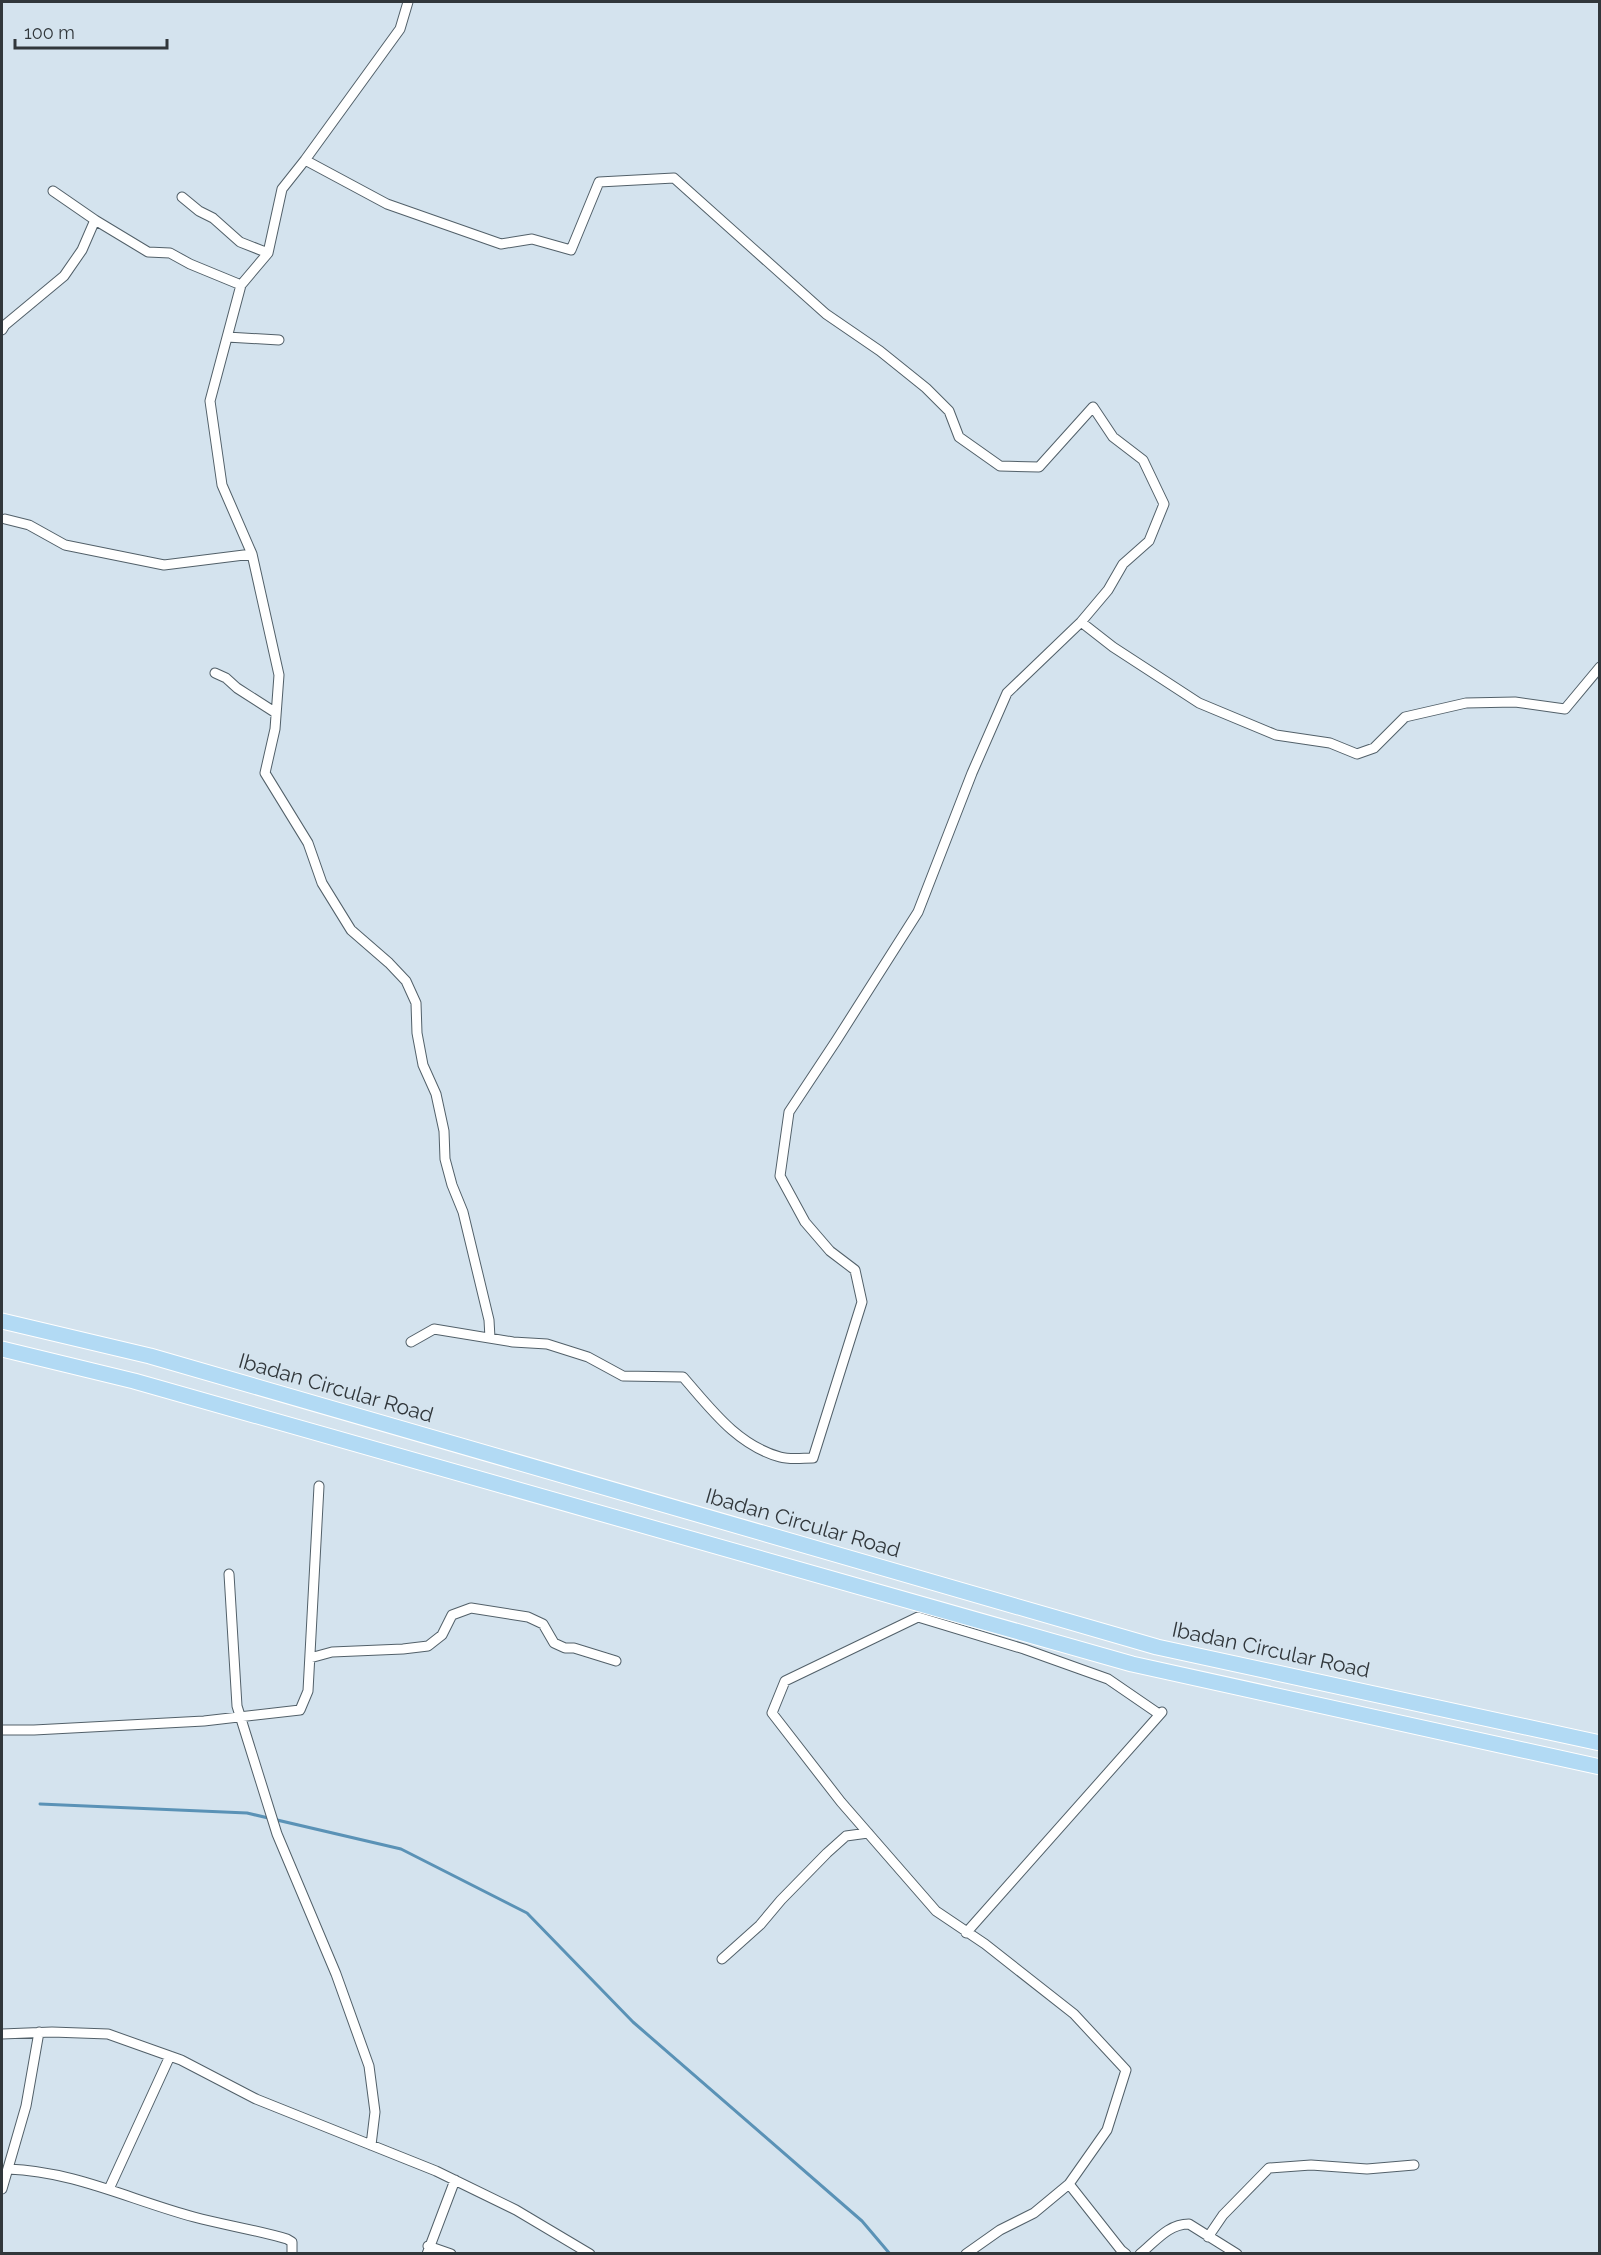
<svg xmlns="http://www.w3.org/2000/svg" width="1601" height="2255" font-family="Raleway,sans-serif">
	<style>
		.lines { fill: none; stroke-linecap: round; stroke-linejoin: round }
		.stream { stroke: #5a92b6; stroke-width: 3 }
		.minor-casing { stroke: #526069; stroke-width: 11 }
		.trunk-casing { stroke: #fff; stroke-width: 17 }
		.minor { stroke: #fff; stroke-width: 9 }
		.trunk { stroke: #b2daf4; stroke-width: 15 }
		.labels { text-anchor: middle; stroke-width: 6; stroke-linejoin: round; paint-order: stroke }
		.street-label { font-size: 21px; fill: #31373b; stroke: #d4e3ee }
	</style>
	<rect width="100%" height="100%" fill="#d4e3ee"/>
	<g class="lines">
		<path class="stream" d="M40 1804 247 1813 401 1849 527 1913 633 2022 862 2221 890 2254"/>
		<defs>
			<path id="minor" d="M408 2 400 29 305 160 282 189 268 253 241 285 210 401 222 485 252 554 279 675 275 729 265 773 308 843 322 883 351 930 389 963 406 981 416 1003 417 1033 423 1065 436 1094 444 1131 445 1159 452 1185 463 1212 489 1320 490 1338
				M305 160 387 204 501 244 532 239 571 250 599 182 674 178 826 314 880 351 926 388 949 411 959 437 1000 466 1039 467 1093 407 1113 437 1143 460 1164 504 1149 541 1123 564 1108 590 1081 622 1007 693 972 773 918 912 836 1041 789 1112 780 1176 805 1222 830 1251 855 1270 862 1302 813 1458C803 1458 790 1460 780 1457 737 1445 711 1409 683 1377L623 1376 588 1357 547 1344 513 1342 434 1329 411 1342
				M53 191 95 220
				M182 197 199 211 213 218 240 242 268 253
				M2 330 5 325 64 276 82 250 95 220 148 252 170 253 190 264 241 285
				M227 337 279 340
				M5 519 29 525 65 545 164 565 252 554
				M1081 622 1113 647 1199 703 1276 735 1330 743 1357 754 1374 748 1405 717 1466 703 1515 702 1565 709 1600 667
				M215 673 226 678 237 688 276 713
				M229 1574 237 1706 277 1834 336 1974 369 2066 375 2112 371 2145
				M310 1658 332 1652 403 1649 428 1646 442 1635 452 1615 471 1608 528 1617 543 1624 554 1643 565 1648H574L616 1661
				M2 1730H34L204 1721 300 1710 308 1691 319 1486
				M966 1933 1162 1712
				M722 1959 760 1925 781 1900 827 1853 846 1836 868 1833
				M2 2034 52 2032 108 2034 181 2060 256 2099 436 2171 516 2210 590 2254
				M8 2169C73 2171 131 2200 194 2217 224 2225 256 2230 287 2239L292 2242V2254
				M2 2189 26 2106 39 2032
				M109 2189 170 2056
				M1208 2237 1223 2215 1269 2168 1311 2165 1367 2169 1414 2165
				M428 2246 451 2254
				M427 2254 455 2180
				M966 2254 1000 2230 1034 2213 1069 2184
				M1126 2254 1121 2250 1069 2184 1107 2130 1126 2070 1074 2014 985 1944 936 1911 841 1802 772 1713 785 1681 918 1617 1024 1649 1108 1679 1159 1714
				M1140 2254C1156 2241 1168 2224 1189 2224L1237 2254"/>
			<path id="trunk" d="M2 1321 150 1356 1157 1647 1600 1743
				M2 1349 134 1381 1132 1664 1600 1767"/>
		</defs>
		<use href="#minor" class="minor-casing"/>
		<use href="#trunk" class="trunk-casing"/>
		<use href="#minor" class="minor"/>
		<use href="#trunk" class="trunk"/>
	</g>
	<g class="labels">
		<g class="street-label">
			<text transform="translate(336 1388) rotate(16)" y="7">Ibadan Circular Road</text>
			<text transform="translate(803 1523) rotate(16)" y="7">Ibadan Circular Road</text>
			<text transform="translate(1271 1650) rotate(12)" y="7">Ibadan Circular Road</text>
		</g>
	</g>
	<rect width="1601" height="2255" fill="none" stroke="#31373b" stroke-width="6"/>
	<path d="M15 39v9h152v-9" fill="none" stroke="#31373b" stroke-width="3"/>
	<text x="24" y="39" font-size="18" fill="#31373b" stroke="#d4e3ee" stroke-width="4.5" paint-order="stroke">100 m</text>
</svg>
